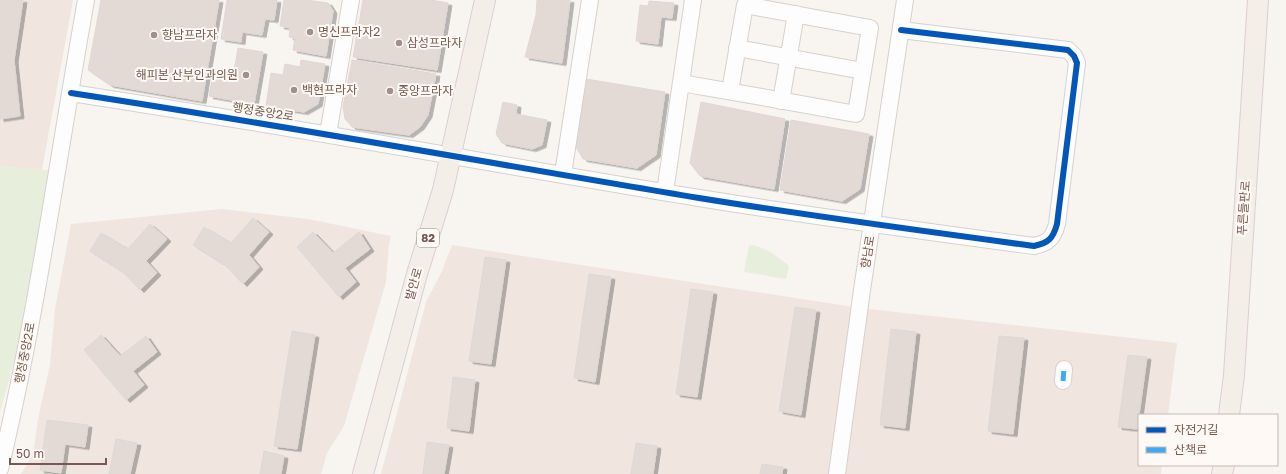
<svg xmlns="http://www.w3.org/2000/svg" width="1286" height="474" font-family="'Golos Text','Noto Sans KR',sans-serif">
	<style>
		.residential { fill: #f0e6df }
		.green { fill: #e8eedc }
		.building { fill: #e3dad5; stroke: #e1d7d3; filter: url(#shadow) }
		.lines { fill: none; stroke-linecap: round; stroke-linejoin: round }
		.minor-casing { stroke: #d7d0cc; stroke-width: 18 }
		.major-casing { stroke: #d9d0cd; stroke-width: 22 }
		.minor { stroke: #fefdfd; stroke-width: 16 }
		.major { stroke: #f3eee8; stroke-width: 20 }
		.quiet { stroke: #3fa9f5; stroke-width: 5; stroke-dasharray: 10 5; stroke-linecap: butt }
		.cycleway-casing { stroke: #fef9f4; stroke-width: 8 }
		.cycleway { stroke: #0057b8; stroke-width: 6 }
		.poi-dot { fill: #a49089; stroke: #fef9f4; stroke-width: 1.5 }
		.labels { text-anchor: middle; stroke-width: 4; stroke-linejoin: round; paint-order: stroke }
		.shield { fill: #fef9f4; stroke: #9f8a82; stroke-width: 1 }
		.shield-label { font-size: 11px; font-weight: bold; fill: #765a51 }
		.poi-label { font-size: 12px; fill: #765a51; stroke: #fef9f4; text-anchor: start }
		.street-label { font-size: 12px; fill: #765a51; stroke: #fef9f4 }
	</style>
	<defs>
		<filter id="shadow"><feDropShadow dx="4" dy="2.5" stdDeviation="0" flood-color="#0004"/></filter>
	</defs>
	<rect width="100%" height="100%" fill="#f8f4f0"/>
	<path class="residential" d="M0 0H73L42 170 0 166Z
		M222 209 308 219 391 236 389 244 386 282 344 426 327 453 321 474H21L33 455 38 419 50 364 55 309 71 224Z
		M452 245 860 308 1177 343 1168 415H1139V465H1162L1161 474H381L426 302 442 271Z"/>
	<path class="green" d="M0 166 57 171 41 267 0 412Z
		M749 245C765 246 776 256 789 266L786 279 744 272Z"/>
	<path class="building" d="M0 0H23L14 60 20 116 0 119Z
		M101 0H219L202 101 110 85 88 70Z
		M227 0H277L274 20 265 19 262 35 242 32 241 42 221 39Z
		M284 0H307L328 3 333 11 326 56 293 50 295 38 289 37 290 28 280 26Z
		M363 0H431L448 3 437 70 353 57Z
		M537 0H570L562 63 525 57 536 15Z
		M649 1 674 3 672 18 661 17 658 44 636 41 640 5 648 6Z
		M238 48 263 52 254 104 209 96 213 74 233 77Z
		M301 60 325 64 318 104 304 112 266 106 271 73 283 75 285 64 300 67Z
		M352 60 436 74 428 115 420 127 409 135 352 127 345 119 343 107Z
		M586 79 665 92 656 155 637 168 583 159 576 147Z
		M503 102 517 105 516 114 547 120 542 145 532 149 502 143 496 134Z
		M701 102 785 119 774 189 700 176 690 163Z
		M791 120 869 134 860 189 842 201 780 190Z
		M253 218 269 232 249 255 259 267 243 284 225 265 193 245 204 227 231 243Z
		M150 224 167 239 146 261 157 273 140 290 122 271 90 251 101 233 128 249Z
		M313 232 333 253 359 232 370 249 345 268 356 282 339 297 297 247Z
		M485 257 506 260 491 364 469 361Z
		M589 274 611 277 595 382 574 378Z
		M691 289 713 292 697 397 676 394Z
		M795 307 816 310 801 415 779 411Z
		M891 329 916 332 905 428 880 425Z
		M292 331 315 335 297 449 274 446Z
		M101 335 120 356 146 336 157 352 133 371 144 385 126 400 84 350Z
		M999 336 1024 338 1013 434 988 431Z
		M1128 355 1147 357 1137 429 1118 427Z
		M453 377 475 380 469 431 447 428Z
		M47 420 88 425 85 447 65 444 61 473 40 470Z
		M116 439 137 443 130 474H109Z
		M427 442 449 445 444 474H423Z
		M636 443 657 446 653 474H631Z
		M264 451 284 456 281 474H260Z
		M762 464 783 467 782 474H760Z"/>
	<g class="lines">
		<defs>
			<path id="minor" d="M737 48 863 71
				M681 83C739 93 798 103 856 114L870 28 745 5 730 91
				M71 93C281 125 489 163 699 198 810 216 922 231 1034 246 1048 243 1053 239 1057 224L1077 63 1074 56 1068 50 901 30
				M781 101 796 14
				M328 134 351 0
				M563 174 590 0
				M665 192 693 0
				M1063 381 1064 369
				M0 469C37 314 58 157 86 0
				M837 474 862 290 905 0"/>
			<path id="major" d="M1229 415 1234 375 1258 0
				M363 474 417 274 443 190 485 0
				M1222 474 1224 465"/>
		</defs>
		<use href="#minor" class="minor-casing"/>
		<use href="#major" class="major-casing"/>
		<use href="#minor" class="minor"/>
		<use href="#major" class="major"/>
		<path class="quiet" d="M1063 381 1064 369"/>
		<defs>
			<path id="cycleway" d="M71 93C281 125 489 163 699 198 810 216 922 231 1034 246 1048 243 1053 239 1057 224L1077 63 1074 56 1068 50 901 30"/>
		</defs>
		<use href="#cycleway" class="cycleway-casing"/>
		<use href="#cycleway" class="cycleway"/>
	</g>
	<g class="poi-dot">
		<circle cx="310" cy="32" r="4"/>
		<circle cx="154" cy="35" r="4"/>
		<circle cx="399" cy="43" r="4"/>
		<circle cx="246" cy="75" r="4"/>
		<circle cx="294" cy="90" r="4"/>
		<circle cx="390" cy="91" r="4"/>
	</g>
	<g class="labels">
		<rect class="shield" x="417" y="229" width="22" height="18" rx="3"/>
		<g class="shield-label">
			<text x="428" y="242">82</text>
		</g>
		<g class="poi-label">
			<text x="318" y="36">명신프라자2</text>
			<text x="162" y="39">향남프라자</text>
			<text x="407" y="47">삼성프라자</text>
			<text x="238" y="79" text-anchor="end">해피본 산부인과의원</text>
			<text x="302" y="94">백현프라자</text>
			<text x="398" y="95">중앙프라자</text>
		</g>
		<g class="street-label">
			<text transform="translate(263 112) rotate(9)" y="4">행정중앙2로</text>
			<text transform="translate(1244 208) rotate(-86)" y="4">푸른들판로</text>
			<text transform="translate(868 252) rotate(-81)" y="4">향남로</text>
			<text transform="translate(414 284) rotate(-74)" y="4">발안로</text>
			<text transform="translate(25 353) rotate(-79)" y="4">행정중앙2로</text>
		</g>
	</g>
	<rect x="1138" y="414" width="140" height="52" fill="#fef9f4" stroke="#c8b9b3"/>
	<rect x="1146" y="427" width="20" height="6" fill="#0057b8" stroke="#c8b9b3"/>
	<text x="1174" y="434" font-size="12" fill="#765a51">자전거길</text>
	<rect x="1146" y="447" width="20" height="6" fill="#3fa9f5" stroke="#c8b9b3"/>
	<text x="1174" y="454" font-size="12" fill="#765a51">산책로</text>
	<path d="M10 458v6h96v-6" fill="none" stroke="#765a51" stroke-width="2"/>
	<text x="16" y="458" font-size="12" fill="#765a51" stroke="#fef9f4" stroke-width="3" paint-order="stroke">50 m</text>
</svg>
